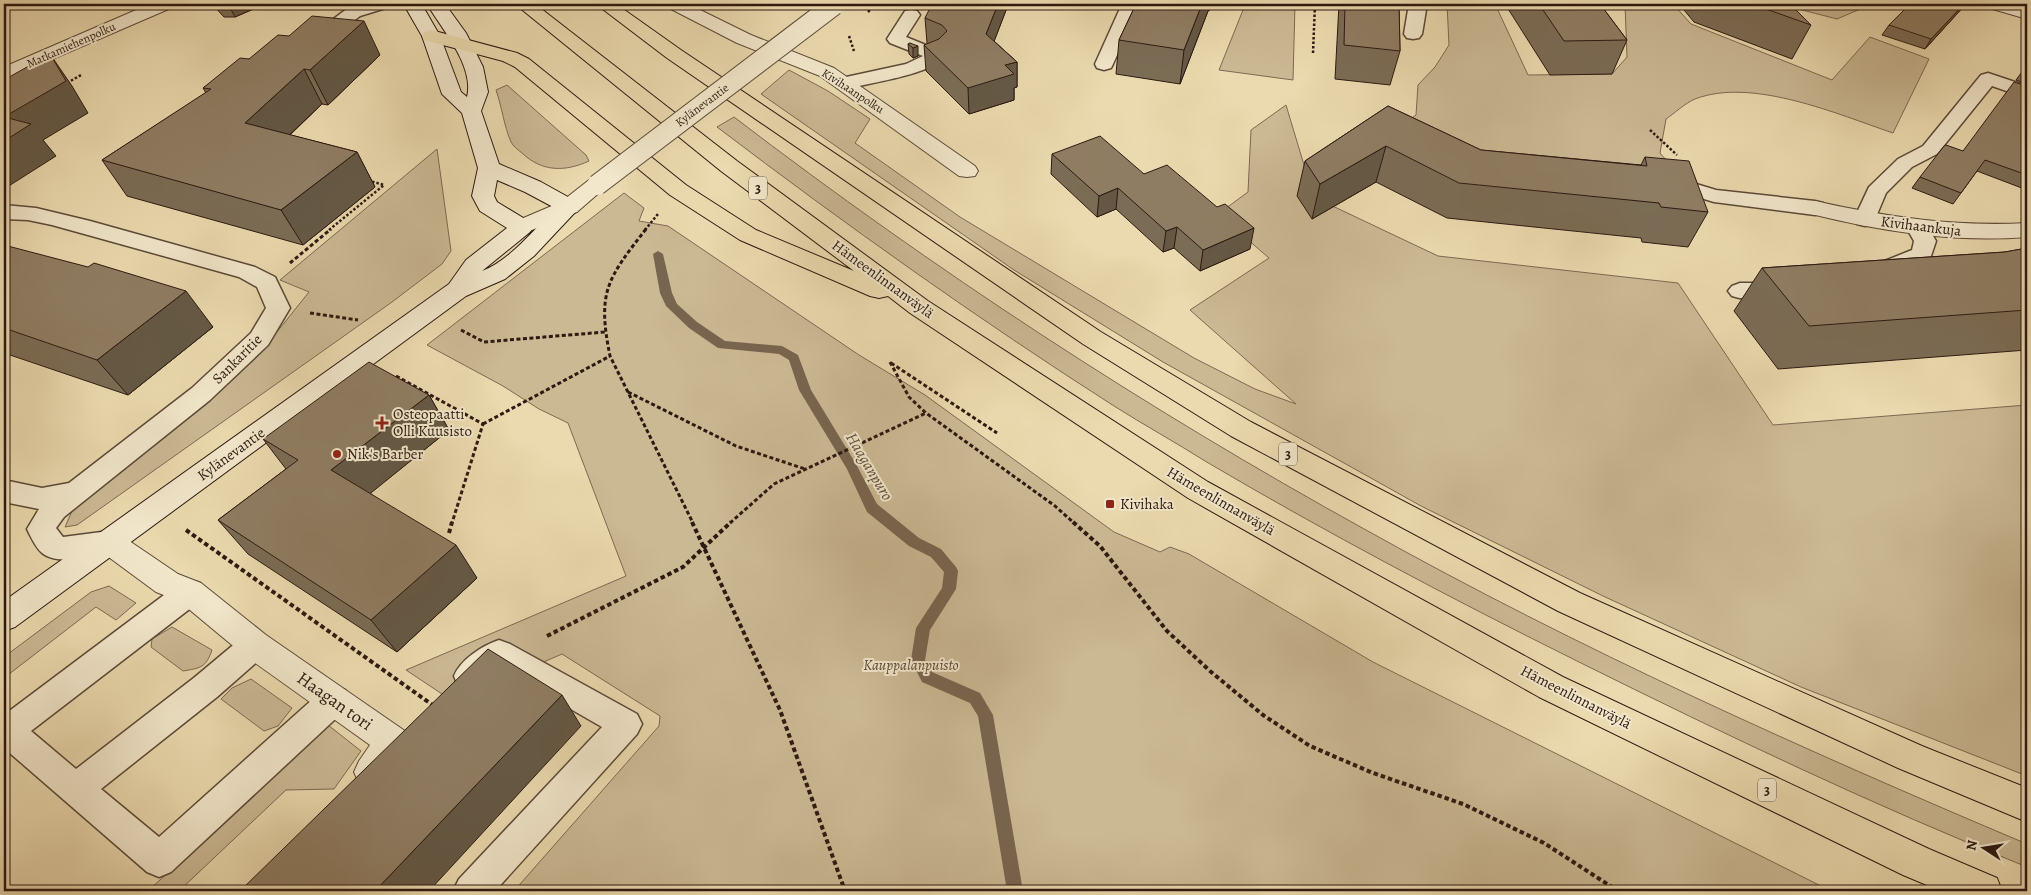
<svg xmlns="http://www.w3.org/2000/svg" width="2031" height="895" font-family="Alegreya,serif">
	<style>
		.green { fill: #cbb994; stroke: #7c6952 }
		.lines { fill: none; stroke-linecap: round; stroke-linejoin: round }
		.stream { fill: #78654f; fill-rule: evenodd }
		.lane-casing { stroke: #5c4938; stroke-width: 3 }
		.street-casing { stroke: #5c4938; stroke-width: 2 }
		.secondary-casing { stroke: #2c1911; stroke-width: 2 }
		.highway-casing { stroke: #2c1911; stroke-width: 2 }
		.path-far2 { stroke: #2c1911; stroke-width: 2.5; stroke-dasharray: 2.5 2; stroke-linecap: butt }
		.path-far1 { stroke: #2c1911; stroke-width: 3; stroke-dasharray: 4 2.5; stroke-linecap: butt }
		.path { stroke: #2c1911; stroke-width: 4; stroke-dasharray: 4.5 3; stroke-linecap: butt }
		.lane { fill: #f2e7cb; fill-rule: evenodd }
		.street { fill: #f2e7cb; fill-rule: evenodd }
		.secondary { fill: #f2e7cb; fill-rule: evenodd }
		.highway { fill: #ebdaaf; fill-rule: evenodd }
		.street-bridge-casing { stroke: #5c4938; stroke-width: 22; stroke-linecap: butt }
		.street-bridge { stroke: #f2e7cb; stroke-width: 20 }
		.wall { fill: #7b6c55; stroke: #2c1911 }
		.shaded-wall { fill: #645845; stroke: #2c1911 }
		.building { fill: #8f7d63; stroke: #2c1911 }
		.poi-dot { fill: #8f2418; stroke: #f2e7cb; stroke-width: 2 }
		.labels { text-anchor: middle; stroke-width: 4; stroke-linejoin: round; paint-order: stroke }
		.far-street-label { font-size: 12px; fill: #2c1911; stroke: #f2e7cb }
		.shield { fill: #f2e7cb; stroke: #675749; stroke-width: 1 }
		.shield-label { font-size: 14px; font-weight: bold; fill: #2c1911 }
		.street-label { font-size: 15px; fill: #2c1911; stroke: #f2e7cb }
		.poi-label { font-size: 15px; fill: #2c1911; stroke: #f2e7cb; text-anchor: start }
		.park-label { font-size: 15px; font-style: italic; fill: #5c4938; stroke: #f2e7cb }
		.water-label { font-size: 16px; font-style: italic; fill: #5e4c3b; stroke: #f2e7cb }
		.near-street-label { font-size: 18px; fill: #2c1911; stroke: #f2e7cb }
	</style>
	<rect width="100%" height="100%" fill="#ebdaaf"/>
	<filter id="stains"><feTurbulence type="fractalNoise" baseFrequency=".004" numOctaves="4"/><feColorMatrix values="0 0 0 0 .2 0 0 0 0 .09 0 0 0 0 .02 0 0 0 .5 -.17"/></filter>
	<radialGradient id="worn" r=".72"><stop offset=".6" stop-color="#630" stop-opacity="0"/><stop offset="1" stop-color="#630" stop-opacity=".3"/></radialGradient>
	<path class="green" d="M1248 4H1295L1293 80 1219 70 1243 10Z
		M1447 4H1495L1528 75 1612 74 1627 57 1625 4H1673L1691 24 1832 80 1870 37 1929 59 1893 133C1837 114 1752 77 1695 99 1685 103 1675 113 1666 119L1660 153 1680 176 1480 160 1387 135 1416 115 1418 85 1435 67 1449 45Z
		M1779 4H1872L1837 19Z
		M789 70 828 91 870 119 855 143 960 217 1194 358 1255 389 1296 404 1190 310 1269 258 1218 214 1248 192 1251 130 1286 105 1307 175 1322 201 1438 256 1678 283 1773 425 2027 405V776L1801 687 1603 596 1421 506 1163 362 1014 270 761 94Z
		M507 85 586 155 589 161C565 172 542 172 522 153 518 150 513 146 511 142 504 126 502 107 496 90Z
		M734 117C934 270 1145 408 1366 530 1579 649 1802 749 2027 844V867C1875 806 1726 735 1579 662 1452 599 1327 533 1205 461 1175 442 1144 425 1114 406 978 319 846 225 717 127Z
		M437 149 451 251 442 264 392 302 77 525 65 527 72 511 256 358 309 292 280 280Z
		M624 193 644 208 639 221 668 226 859 355 925 395 1114 532 1160 552 1170 547 1189 554 1373 662 1831 891H514L659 726 660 716 562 654 516 674 475 716 406 670 626 576 568 423 539 409 503 386 427 345Z
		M109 586 136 603 116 620 96 607 4 678V657L91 592Z
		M172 627 212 650C206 668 200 668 183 671L151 647 152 639Z
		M251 679 292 708 278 726 264 731 221 699 232 688Z
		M328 725 361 751 334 789 286 790 179 891H148Z"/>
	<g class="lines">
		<path class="stream" d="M658 251 663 254 672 293 677 304 697 322 725 341 782 346 798 355 811 390 856 464 877 504 919 538 941 549 956 567 958 571 956 589 930 630 925 660 932 672 980 693 993 715 1023 891H1007L978 716 970 703 922 682 911 660 916 628 942 588 944 572 931 557 909 546 867 512 847 469 799 390 789 360 779 354 718 348 689 328 666 306 660 293 653 254Z"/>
		<defs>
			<path id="lane" d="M363 4H389L386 8 360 16 323 44 317 45 311 44 308 40 311 36 348 8Z
				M1122 4H1140L1113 64 1111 68 1104 70 1097 68 1095 64Z
				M1409 4H1427L1422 34 1419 38 1413 39 1407 38 1404 34Z
				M911 10 917 11 920 15 906 37 943 52 946 56C934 74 866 84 844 89L837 87 835 83 837 79 906 64 923 56 890 43 887 39 905 11Z
				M1988 73 2027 86V98L1992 86 1937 154 1912 167 1886 193 1873 224 1865 226 1857 224 1854 219 1869 187 1898 159 1923 146 1981 75Z
				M1666 179 1683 180 1716 190 1815 201 1823 203 1826 208 1823 213 1815 215 1714 202 1681 192 1659 189 1656 185 1659 181Z
				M4 205 36 208 90 221 255 267 275 277 290 308 268 345 210 400 64 517 56 528 63 537 109 531 119 534 123 542 119 550C102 556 60 565 45 555 37 551 31 537 27 529L39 509 4 502V480L42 488 69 483 192 388 251 333 266 308 257 287 239 277 52 225 28 220 4 219Z
				M1917 220 1925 222 1936 241 1930 259C1913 266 1890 281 1872 276L1869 271 1872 266 1912 250 1914 241 1906 227 1909 222Z
				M1740 283H1781L1789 286 1793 291 1789 296C1773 301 1748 301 1732 296L1728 291 1732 286Z
				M190 580 200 583 205 592 200 601 31 731 76 769 195 677 244 636 255 632 266 636 270 645 266 654 217 697 101 789 159 837 323 690 334 686 345 690 350 700 345 710 171 872 159 877 147 872 4 748V715L180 583Z
				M499 640 510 644 637 714 642 724 637 734 495 891H453L459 879 602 727 501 669 480 686 469 690 458 686 454 676C461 659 482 646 499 640Z"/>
			<path id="street" d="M150 4H174L171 8 4 80V67Z
				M666 4H688L751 35 834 68 975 166 978 171 975 176 967 177 959 176 820 76 737 43 669 8Z
				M1986 4H2013L2027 8V19L1989 8Z
				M597 178 605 180 608 185 577 212 522 234 514 232 511 227 514 222 561 202 589 180Z
				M1815 201C1886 217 1955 227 2027 223V237C1953 243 1879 231 1807 213L1804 208 1807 203Z
				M109 530 119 534 178 574 201 583 266 635 405 731 410 742 405 753 383 783 371 788 359 783 354 772 359 761 370 745 244 655 179 601 156 592 99 550 94 542 99 534Z"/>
			<path id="secondary" d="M407 4H425V10L440 36 461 92 467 97C475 66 441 28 427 4H445L466 33 483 67 488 92 481 111 499 164 541 182 577 202 580 207 534 256 505 279 466 296 15 627 4 631V601L449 284 466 260 507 228 480 211 472 196 478 168 462 113 442 94 422 36 407 10ZM497 180 525 192 555 208C535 229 509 261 482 271L530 232 533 227 530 222 497 202 494 196Z"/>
			<path id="highway" d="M515 4H535L737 161 928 301 1208 482 1563 677 1929 849 1997 878 2002 891H1941L1903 875 1539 697 1188 498 910 313 888 296 879 298 870 296 740 240 670 195 515 67 503 61 424 40 422 36 424 32 431 30 517 53 529 59 686 185 756 230 854 271 721 171Z
				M596 4H616L681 50 1101 332 1251 422 1580 593 1922 746 2027 788V822L1898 768 1558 611 1231 436 1083 344 667 58Z"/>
		</defs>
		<use href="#lane" class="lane-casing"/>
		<use href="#street" class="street-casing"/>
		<use href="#secondary" class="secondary-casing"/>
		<use href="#highway" class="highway-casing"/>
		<path class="path-far2" d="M868 12 872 8 870 4
			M849 36 854 51
			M1313 53 1315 4
			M67 83 81 75
			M1650 130 1677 155
			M329 230 384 185 370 181
			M645 230 658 214"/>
		<path class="path-far1" d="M646 229C607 279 597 292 610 356L693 523
			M290 263 331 229
			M310 313 358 320
			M461 330 484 342 605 332
			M890 362 909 397 926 413 1055 506 1074 523
			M891 363 997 433
			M396 376 483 424 452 523
			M628 392 736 446 805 469
			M483 424 610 356
			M730 523 774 484 926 413"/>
		<path class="path" d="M692 522 780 710 845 891
			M1073 522 1100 546 1167 631 1210 671 1263 715 1310 746 1373 773 1463 804 1544 843 1618 891
			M186 530 434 706
			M449 533 452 522
			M547 636 683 567 731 522"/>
		<use href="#lane" class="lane"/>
		<use href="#street" class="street"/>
		<use href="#secondary" class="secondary"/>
		<use href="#highway" class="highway"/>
		<defs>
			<path id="street-bridge" d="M597 185 834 5"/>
		</defs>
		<use href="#street-bridge" class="street-bridge-casing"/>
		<use href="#street-bridge" class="street-bridge"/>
	</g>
	<path class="wall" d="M212 4H265L235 17H224Z
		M1136 4H1218L1208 11 1180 84 1116 74 1119 40Z
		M1339 4H1399L1400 51 1390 85 1335 79Z
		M1505 4H1600L1627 40 1612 74 1550 75Z
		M1679 4H1790L1811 25 1792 59 1694 22Z
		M1966 4 1925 49 1882 35 1889 25Z
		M1008 5 994 41 1017 62V87L1014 88V100L969 114 926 71 924 45 928 44 927 43 925 18Z
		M910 43 918 56 913 58 909 54 908 44Z
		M380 55 328 105 322 104 290 135 357 152 375 187 303 245 127 196 102 160 206 93 203 88 249 59Z
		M2027 65V84L2016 80Z
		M2027 86V190L1977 171 1953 204 1912 188 1920 177 1963 151Z
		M1388 106 1481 150 1641 165 1645 157 1708 212 1688 247 1642 242 1641 238 1447 218 1376 182 1312 219 1297 196 1305 161Z
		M1052 154 1144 174 1250 249 1200 271 1174 248 1163 252 1116 209 1097 217 1051 174Z
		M4 245 213 327 128 395 10 355 7 357 4 356Z
		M2027 248V350L1778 369 1734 311 1762 268 2005 252Z
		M429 395 449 430 370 493 477 578 397 652 248 554 218 520 286 469 263 439Z"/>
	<path class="shaded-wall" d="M4 4H23L4 13Z
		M228 4H265L235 17Z
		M998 4H1009L1008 5 987 60 986 34Z
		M1202 4H1218L1208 11 1180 84 1184 50Z
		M1964 4H1966L1925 49 1931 39Z
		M364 21 380 55 328 105 310 70Z
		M918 46V56L913 58V48Z
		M50 54 72 86 88 113 43 140 56 156 4 189V117Z
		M1017 62V87L1014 88V100L969 114 968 88 1005 65Z
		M304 69 322 104 265 158 245 123Z
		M1386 146 1376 182 1312 219 1320 184Z
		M357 152 375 187 303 245 281 210Z
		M1118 188 1116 209 1097 217 1099 196Z
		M1177 227 1174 248 1163 252 1166 231Z
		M1254 228 1250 249 1200 271 1203 250Z
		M186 291 213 327 128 395 97 360Z
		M4 348 10 355 7 357 4 354Z
		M429 395 449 430 356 505 331 470Z
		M456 545 477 578 397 652 371 620Z
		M562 695 581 726 429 891H375Z"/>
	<path class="building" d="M932 4H998L986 34 1017 62 1005 65 1014 74 968 88 924 45 939 39 947 31 942 25 925 18Z
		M1136 4H1202L1184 50 1119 40Z
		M1345 4H1399L1400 51 1344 45Z
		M1539 4H1600L1627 40 1564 41Z
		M1752 4H1790L1811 25Z
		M1910 4H1964L1931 39 1889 25Z
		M312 16 364 21 310 70 304 69 245 123 357 152 281 210 102 160 211 89 203 88 240 58 249 59 278 35 289 36Z
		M910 43 918 46 913 48 908 44Z
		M50 54 66 81 4 117V80Z
		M2027 65V71L2024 70Z
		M2014 82 2027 86V175L1985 160 1961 193 1920 177 1944 146 1946 145 1963 151Z
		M1388 106 1481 150 1647 166 1645 157 1689 161 1708 212 1661 207 1659 203 1459 183 1386 146 1320 184 1305 161Z
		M4 117 31 124 4 141Z
		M1100 136 1144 174 1167 165 1217 207 1225 204 1254 228 1203 250 1177 227 1166 231 1118 188 1099 196 1052 154Z
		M4 245 88 267 94 263 186 291 97 360 4 328Z
		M2027 248V310L1809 326 1762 268 2005 252Z
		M369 362 429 395 331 470 456 545 371 620 218 520 298 460 263 439Z
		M488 649 562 695 375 891H240Z"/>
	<g class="poi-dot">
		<path d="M379.5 415.5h5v5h5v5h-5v5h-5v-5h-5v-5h5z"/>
		<circle cx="337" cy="454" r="5"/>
		<rect x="1105" y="499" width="10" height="10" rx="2.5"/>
	</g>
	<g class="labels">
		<g class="far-street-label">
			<text transform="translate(71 45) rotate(-24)" y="4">Matkamiehenpolku</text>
			<text transform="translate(853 91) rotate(33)" y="4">Kivihaanpolku</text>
			<text transform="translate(702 105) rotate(-37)" y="4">Kylänevantie</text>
		</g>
		<g class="shield">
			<rect x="749" y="176.5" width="18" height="23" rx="4"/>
			<rect x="1279" y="442.5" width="18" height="23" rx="4"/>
			<rect x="1758" y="778.5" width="18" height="23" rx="4"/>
		</g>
		<g class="shield-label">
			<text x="758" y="193">3</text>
			<text x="1288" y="459">3</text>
			<text x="1767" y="795">3</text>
		</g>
		<g class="street-label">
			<text transform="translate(1921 226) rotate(7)" y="5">Kivihaankuja</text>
			<text transform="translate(883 279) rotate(36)" y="5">Hämeenlinnanväylä</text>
			<text transform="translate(237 359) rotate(-45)" y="5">Sankaritie</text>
			<text transform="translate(231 454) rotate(-36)" y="5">Kylänevantie</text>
			<text transform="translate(1221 501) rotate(30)" y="5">Hämeenlinnanväylä</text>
			<text transform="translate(1576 697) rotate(27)" y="5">Hämeenlinnanväylä</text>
		</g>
		<g class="poi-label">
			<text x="393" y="419">Osteopaatti<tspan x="393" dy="17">Olli Kuusisto</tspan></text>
			<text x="347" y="459">Nik's Barber</text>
			<text x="1120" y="509">Kivihaka</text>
		</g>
		<g class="park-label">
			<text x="911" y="670">Kauppalanpuisto</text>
		</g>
		<g class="water-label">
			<text transform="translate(870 466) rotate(59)" y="6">Haaganpuro</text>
		</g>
		<g class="near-street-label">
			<text transform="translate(335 701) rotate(35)" y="6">Haagan tori</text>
		</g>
	</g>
	<rect width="2031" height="895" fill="none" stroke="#ebdaaf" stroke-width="20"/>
	<rect x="5" y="5" width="2021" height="885" fill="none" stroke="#2c1911" stroke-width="2.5"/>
	<rect x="10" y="10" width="2011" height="875" fill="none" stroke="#2c1911"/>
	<g transform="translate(1984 848) rotate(282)" stroke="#f2e7cb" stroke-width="4" paint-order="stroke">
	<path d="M0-4L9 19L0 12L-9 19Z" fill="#2c1911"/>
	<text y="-8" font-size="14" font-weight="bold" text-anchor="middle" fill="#2c1911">N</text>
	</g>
	<rect width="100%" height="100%" filter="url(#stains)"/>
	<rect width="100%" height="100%" fill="url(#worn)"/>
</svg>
